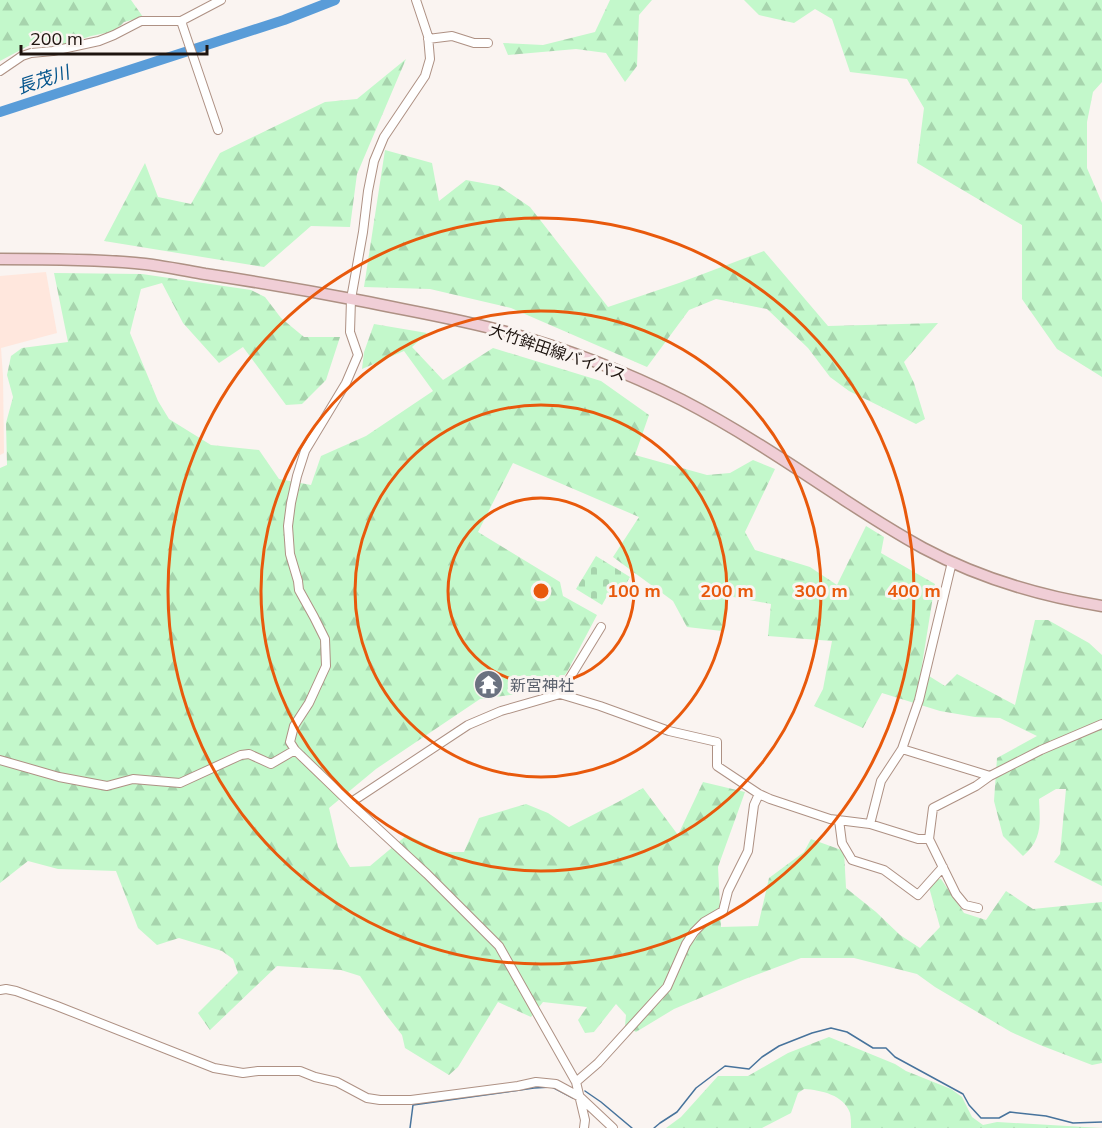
<svg xmlns="http://www.w3.org/2000/svg" width="1102" height="1128" font-family="Mulish,'Noto Sans JP',sans-serif">
	<style>
		.built { fill: #ffe7dd }
		.forest { fill: url(#forest-firs) }
		.cemetery { fill: url(#cemetery-stones) }
		.lines { fill: none; stroke-linecap: round; stroke-linejoin: round }
		.stream { stroke: #47739c; stroke-width: 1.5 }
		.river { stroke: #599cd8; stroke-width: 10 }
		.street-casing { stroke: #ae9184; stroke-width: 10 }
		.secondary-casing { stroke: #ae9184; stroke-width: 13 }
		.street { stroke: #fff; stroke-width: 8 }
		.secondary { stroke: #f0ced6; stroke-width: 10 }
		.ring { fill: none; stroke: #e8590c; stroke-width: 3 }
		.labels { text-anchor: middle; stroke-width: 6; stroke-linejoin: round; paint-order: stroke }
		.street-label { font-size: 16px; fill: #1e140f; stroke: #faf4f1 }
		.worship-label { font-size: 16px; fill: #5b616d; stroke: #faf4f1; text-anchor: start }
		.water-label { font-size: 18px; font-style: italic; fill: #03548c; stroke: #faf4f1 }
		.centre { fill: #e8590c; stroke: #faf4f1; stroke-width: 3 }
		.ring-label { font-size: 18px; text-anchor: middle; font-weight: bold; fill: #e8590c; stroke: #faf4f1; stroke-width: 6; stroke-linejoin: round; paint-order: stroke }
	</style>
	<defs>
		<pattern id="forest-firs" width="22" height="20" patternUnits="userSpaceOnUse" patternTransform="scale(1.5)"><rect width="22" height="20" fill="#c3f8cb"/><path d="M5 1l3.5 6h-7zM16 11l3.5 6h-7z" fill="#a7d4ad"/></pattern>
		<pattern id="cemetery-stones" width="16" height="16" patternUnits="userSpaceOnUse" patternTransform="scale(1.5)"><rect width="16" height="16" fill="#c3f8cb"/><path d="M2 7V4a2 2 0 0 1 4 0v3zM10 15v-3a2 2 0 0 1 4 0v3z" fill="#a7d4ad"/></pattern>
	</defs>
	<rect width="100%" height="100%" fill="#faf4f1"/>
	<path class="built" d="M46 272 57 333 1 348 3 376 4 453 0 455V276Z"/>
	<path class="forest" d="M0 0H131L143 17 124 22 115 31 91 36 66 44 28 46 0 61Z
		M610 0H652L639 15 637 66 625 82 606 53 576 49 508 55 503 43 543 45 595 32Z
		M744 0H1102V82L1093 92 1087 122V168L1102 203V377L1057 349 1022 299V225L917 163 924 108 907 79 850 72 832 19 815 9 794 23 759 15Z
		M406 59 357 174 350 227 311 226 264 267 104 241 145 163 158 197 191 204 220 153 325 102 357 99Z
		M385 150 432 163 439 201 466 180 499 186 530 207 608 307 679 283 764 251 828 326 938 323 904 362 914 383 925 419 916 424 849 391 830 377 808 348 767 309 716 299 689 310 647 367 511 308 430 289 364 287Z
		M54 273 142 274 251 290 265 297 281 318 304 337H340L326 380 302 404 286 405 243 347 219 363 183 323 162 283 141 289 130 333 158 401 169 419 211 445 259 450 279 479 311 485 321 456 366 436 433 391 404 351 362 369 364 352 374 324 427 333 412 347 443 380 493 348 601 381 649 415 635 455 707 475 730 473 753 460 775 469 745 532 755 550 810 567 837 585 866 526 884 537 881 553 935 584 921 671 945 686 957 674 1015 705 1035 620H1048L1089 643 1102 655V886L1054 862 1060 854 1066 789H1056L1039 799C1040 822 1043 839 1023 856L1003 836 994 801 997 758 1037 736 1000 718 975 717 940 711 882 693 863 728 814 706 823 689 832 641 768 636 771 604 728 596 722 631 687 627 673 601 613 557 639 517 513 463 478 532 560 582 563 596 597 615 567 672 554 689 480 699 376 769 329 808 338 847 350 867 370 866 407 835 443 852H464L479 818 526 804 548 813 569 827 618 802 643 788 678 835 703 782 745 792 718 867 721 927 758 926 769 878 804 852 811 839 844 851 846 888 876 912 900 935 920 948 940 927 927 880 941 879 964 913 986 920 1006 891 1033 909 1102 902V1063L1092 1065 1040 1045 1011 1032 935 987 917 974 854 958H801L745 979 674 1009 636 1032 625 1026 626 1015 616 1004 594 1032 585 1033 578 1020 587 1007 543 1002 531 1017 498 1002 458 1067 449 1075 405 1048 402 1035 387 1016 360 976 341 970 277 966 210 1030 198 1013 238 973 233 959 222 951 179 938 157 945 138 928 116 871 58 869 28 861 0 883V468L7 465 6 423 13 397 7 375 11 356 22 348 68 342Z
		M829 1037 895 1064 906 1071 951 1089 962 1097 972 1117 983 1125 997 1122 1102 1128H851C851 1123 851 1118 850 1113 844 1095 821 1090 804 1089L798 1093 791 1113 762 1128H666L681 1117 718 1076H748L788 1053Z"/>
	<path class="cemetery" d="M596 556 630 577 623 589 614 584 602 605 576 589Z"/>
	<g class="lines">
		<path class="stream" d="M585 1091 601 1102 632 1128
			M410 1128 413 1105 534 1088 552 1087 573 1098
			M654 1128 660 1123 677 1112 696 1088 725 1066 749 1069 762 1057 779 1046 812 1033 831 1028 847 1032 873 1048H886L895 1057 963 1094 969 1105 981 1118H999L1010 1112 1046 1116 1073 1123 1102 1122"/>
		<path class="river" d="M0 112 284 20 335 0"/>
		<defs>
			<path id="street" d="M416 0 428 36 430 59 425 76 384 137 374 161 368 191 363 232 351 299 350 332 358 355 346 383 305 451 297 476 291 503 288 526 290 554 298 581 299 590 314 617 325 639 326 666 309 703 294 726 290 742 295 750 350 803 427 874 499 946 576 1082 585 1120 584 1128
				M181 21 218 130
				M428 39 452 36 474 43H488
				M0 71 22 56 31 53 53 51 99 41 114 35 141 21H181L221 0
				M560 694 601 627
				M902 749 990 776
				M0 760 59 777 107 786 133 779 180 783 241 755 249 754 271 764 295 750
				M350 803 468 725 501 711 560 694 600 706 669 731 717 742V766L759 794 770 799 830 819 870 824 918 839H929
				M839 820 842 843 852 860 884 870 918 895 943 867
				M870 824 881 781 902 749 919 700 952 562
				M978 908 965 905 956 894 929 839 933 808 976 786 990 776 1041 750 1102 724
				M0 990 6 989 16 991 57 1006 214 1068 243 1073 258 1071H300L315 1077 337 1082 367 1098 380 1100H411L518 1086 536 1082 556 1084 580 1097 613 1128
				M576 1082 598 1063 667 987 686 944 694 932 704 922 723 911 728 891 748 851 754 805 759 794"/>
			<path id="secondary" d="M0 259C45 259 90 259 135 263 159 265 182 270 205 274 258 282 310 291 362 301 410 311 459 319 506 332 567 349 626 372 682 400 738 429 790 464 843 499 869 516 896 533 923 548 979 578 1040 596 1102 606"/>
		</defs>
		<use href="#street" class="street-casing"/>
		<use href="#secondary" class="secondary-casing"/>
		<use href="#street" class="street"/>
		<use href="#secondary" class="secondary"/>
	</g>
	<g class="ring">
		<circle cx="541" cy="591" r="93"/>
		<circle cx="541" cy="591" r="186"/>
		<circle cx="541" cy="591" r="280"/>
		<circle cx="541" cy="591" r="373"/>
	</g>
	<defs>
		<symbol id="temple-disc" viewBox="-11 -11 22 22"><circle r="9.5" fill="#6b7280" stroke="#faf4f1"/><path d="M0-6L5-2H3V0L6.5 2.5H4V6H1.5V3h-3V6H-4V2.5H-6.5L-3 0V-2H-5Z" fill="#fff"/></symbol>
	</defs>
	<g fill-rule="evenodd">
		<use href="#temple-disc" x="472" y="668" width="33" height="33"/>
	</g>
	<g class="labels">
		<g class="street-label">
			<text transform="translate(558 352) rotate(19)" y="6">大竹鉾田線バイパス</text>
		</g>
		<g class="worship-label">
			<text x="510" y="691">新宮神社</text>
		</g>
		<g class="water-label">
			<text transform="translate(43 80) rotate(-18)" y="6">長茂川</text>
		</g>
	</g>
	<circle cx="541" cy="591" r="9" class="centre"/>
	<g class="ring-label">
		<text x="634" y="597">100 m</text>
		<text x="727" y="597">200 m</text>
		<text x="821" y="597">300 m</text>
		<text x="914" y="597">400 m</text>
	</g>
	<path d="M21 45v9h186v-9" fill="none" stroke="#1e140f" stroke-width="3"/>
	<text x="30" y="45" font-size="18" fill="#1e140f" stroke="#faf4f1" stroke-width="4.5" paint-order="stroke">200 m</text>
</svg>
